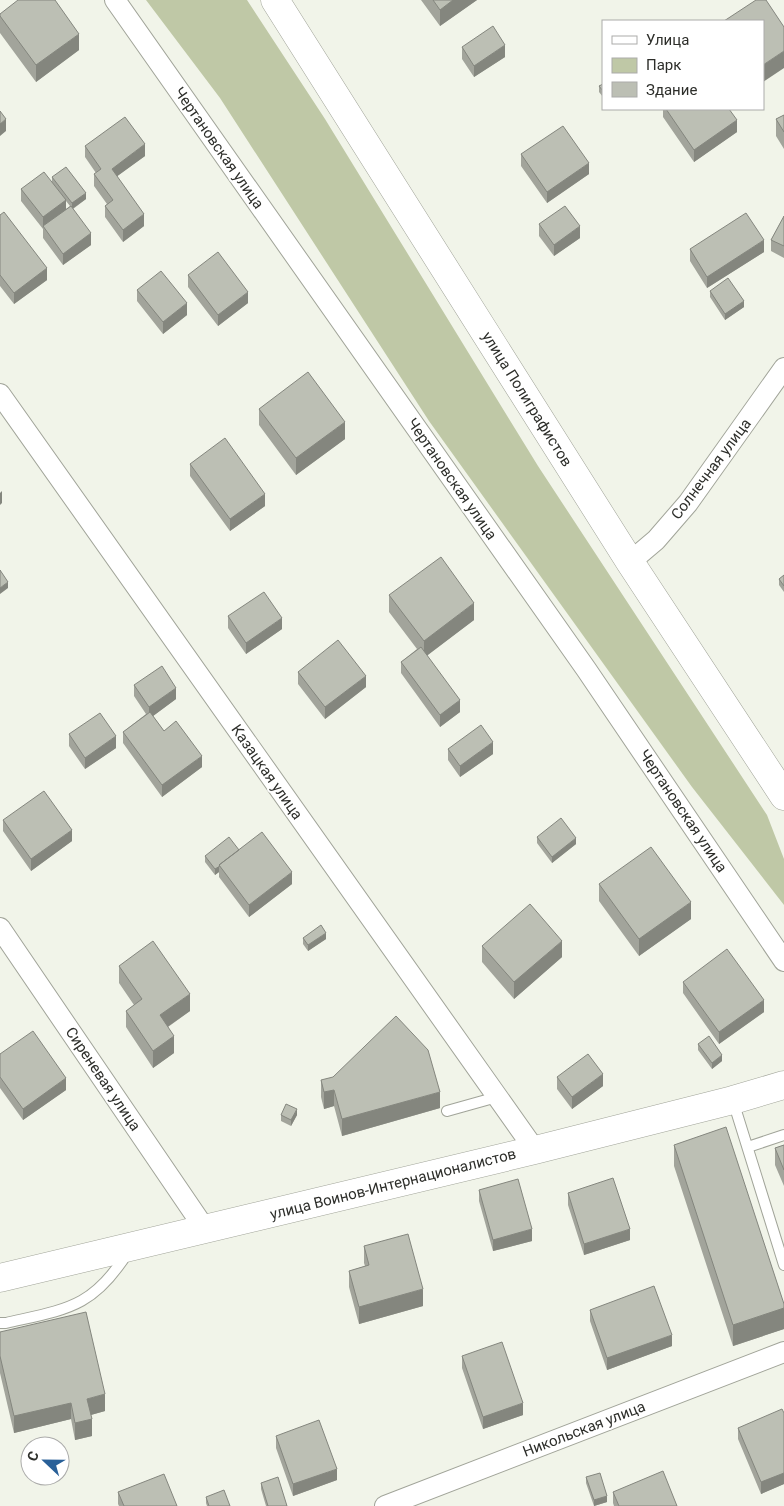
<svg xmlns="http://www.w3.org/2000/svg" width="784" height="1506" font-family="Roboto,sans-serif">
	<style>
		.green { fill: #bfc8a6 }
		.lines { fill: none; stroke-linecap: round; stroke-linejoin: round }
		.lane-casing { stroke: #a1a499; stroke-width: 12 }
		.street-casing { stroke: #a1a499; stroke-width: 22 }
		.secondary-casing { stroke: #a1a499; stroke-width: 29 }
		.lane { stroke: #fff; stroke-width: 10 }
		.street { stroke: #fff; stroke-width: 20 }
		.secondary { stroke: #fff; stroke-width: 28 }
		.wall { fill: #a2a49b; fill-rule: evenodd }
		.shaded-wall { fill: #84867e }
		.building { fill: #bcbfb4; stroke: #84867e }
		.labels { text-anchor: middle; stroke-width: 4; stroke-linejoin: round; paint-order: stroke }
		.street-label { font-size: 15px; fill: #2d2e2a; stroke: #fff }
	</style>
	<rect width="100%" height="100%" fill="#f1f4e9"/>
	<path class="green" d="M146 0H247L325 119 538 466 767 815 784 859V905L692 787 429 421 220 98Z"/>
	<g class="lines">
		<defs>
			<path id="lane" d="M733 1101 784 1265
				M447 1111 497 1097
				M748 1147 784 1135
				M0 1323H6C67 1309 93 1308 128 1252"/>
			<path id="street" d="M115 0 586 669 784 961
				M0 394 535 1150
				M630 562 656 540 688 503 784 368
				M0 928 205 1229
				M385 1506 784 1352"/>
			<path id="secondary" d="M275 0 630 562 784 796
				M0 1278 535 1150 733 1100 784 1085"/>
		</defs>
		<use href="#lane" class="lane-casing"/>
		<use href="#street" class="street-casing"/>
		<use href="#secondary" class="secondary-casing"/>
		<use href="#lane" class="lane"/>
		<use href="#street" class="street"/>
		<use href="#secondary" class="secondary"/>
	</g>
	<path class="wall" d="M421 0H477L440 26Z
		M0 14 79 50 36 82 0 33Z
		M462 47 505 57 474 77 462 59Z
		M603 84V97L599 92V86Z
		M663 109H729L737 132 694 162 663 117Z
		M784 115V149L776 136V119Z
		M85 146 145 156 117 176 144 226 123 242 105 217V206L107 204 94 186V174L96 173 85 157Z
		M521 154 589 174 547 203 521 166Z
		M52 177 86 199 73 209 91 245 63 265 43 238V229L21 201V189L52 182ZM66 201 70 206 66 209Z
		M0 215 47 280 14 304 0 286Z
		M784 216V258L771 251V240Z
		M539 224 580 238 554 256 539 236Z
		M690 249 764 252 707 288 690 261Z
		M188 275 248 303 218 326 188 287Z
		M137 290 187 315 163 334 137 301Z
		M710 291 744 307 725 320 710 297Z
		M259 409 345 439 296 475 259 425Z
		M190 464 265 506 230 531 190 476Z
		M784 575V592L779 585V579Z
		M389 595 474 620 427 655 460 712 440 727 401 673V662L417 649 389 612Z
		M228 616 282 629 246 654 228 628Z
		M298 672 366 687 325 719 298 684Z
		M134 685 176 699 153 716 164 731 202 767 162 797 123 743V732L146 714 134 696Z
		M69 734 116 748 85 769 69 746Z
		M448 749 493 754 460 777 448 760Z
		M3 820 72 841 31 871 3 831Z
		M537 837 576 844 552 863 537 843Z
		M239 850 292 884 249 917 219 877V872L215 875 205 862V856Z
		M599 884 691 919 639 956 599 901Z
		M303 938 326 939 308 951 303 944Z
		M482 946 562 957 514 999 482 962Z
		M119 966 190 1011 168 1027 174 1053 153 1068 126 1027V1011L134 1005 119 983Z
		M683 982 764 1012 719 1044 683 993Z
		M698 1044 722 1061 712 1069 698 1050Z
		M0 1054 66 1090 23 1120 0 1088Z
		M557 1077 603 1086 572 1109 557 1089Z
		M321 1080 440 1108 342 1136 334 1106 324 1109 321 1097Z
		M281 1115H297L291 1126 281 1121Z
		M674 1145 784 1304V1329L733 1346 674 1166Z
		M784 1145V1186L775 1165V1148Z
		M479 1190 532 1241 493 1251 479 1201Z
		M568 1193 630 1240 584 1255 568 1205Z
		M364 1246 423 1306 359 1324 349 1287V1271L365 1266 364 1263Z
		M590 1310 672 1346 607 1370 590 1321Z
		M0 1332 105 1411 91 1415 92 1436 75 1440 71 1419 14 1433 0 1373Z
		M462 1356 523 1415 483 1429 462 1368Z
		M784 1413V1484L761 1494 738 1439V1428Z
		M276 1436 337 1480 293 1496 276 1448Z
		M586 1477 607 1502 594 1506 586 1483Z
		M261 1483 287 1506H266L261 1489Z
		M118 1492 177 1506H119L118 1504Z
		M613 1492 677 1506H614L613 1503Z
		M206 1497 230 1506H207L206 1503Z"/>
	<path class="shaded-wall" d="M453 0H477L440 26V10Z
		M79 34V50L36 82V65Z
		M505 45V57L474 77V66Z
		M784 51V68L763 82V65Z
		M6 119V131L0 136V124Z
		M737 120V132L694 162V150Z
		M145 144V156L112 180V169Z
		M589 163V174L547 203V192Z
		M86 193V199L72 209V203Z
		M66 200V211L43 226V217Z
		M144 214V226L123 242V230Z
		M580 226V238L554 256V245Z
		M91 233V245L63 265V254Z
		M764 240V252L707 288V277Z
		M47 268V280L14 304V293Z
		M248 292V303L218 326V315Z
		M744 301V307L725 320V314Z
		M187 303V315L163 334V322Z
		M345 422V439L296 475V458Z
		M2 491V503L0 505V493Z
		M265 494V506L230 531V519Z
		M8 582V588L0 594V588Z
		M474 603V620L424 658V641Z
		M282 618V629L246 654V643Z
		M366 676V687L325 719V707Z
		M176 688V699L149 719V707Z
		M460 700V712L440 727V715Z
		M116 736V748L85 769V758Z
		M493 742V754L460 777V766Z
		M202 756V767L162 797V785Z
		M72 830V841L31 871V859Z
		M576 838V844L552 863V857Z
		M219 866V872L215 875V869Z
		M292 872V884L249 917V905Z
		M691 902V919L639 956V939Z
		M326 933V939L308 951V945Z
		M562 941V957L514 999V982Z
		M190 994V1011L160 1032V1015Z
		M764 1000V1012L719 1044V1032Z
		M174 1036V1053L153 1068V1051Z
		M722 1055V1061L712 1069V1063Z
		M603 1074V1086L572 1109V1097Z
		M66 1078V1090L23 1120V1109Z
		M334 1090V1106L324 1109V1092Z
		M440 1092V1108L342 1136V1119Z
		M297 1109V1115L291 1126V1120Z
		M532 1229V1241L493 1251V1240Z
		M630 1229V1240L584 1255V1244Z
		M423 1289V1306L359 1324V1307Z
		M784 1308V1329L733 1346V1325Z
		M672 1335V1346L607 1370V1358Z
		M105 1394V1411L87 1416V1399Z
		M71 1403V1419L14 1433V1416Z
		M523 1403V1415L483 1429V1417Z
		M92 1419V1436L75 1440V1423Z
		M337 1469V1480L293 1496V1484Z
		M784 1473V1484L761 1494V1482Z
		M607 1496V1502L594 1506V1500Z"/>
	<path class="building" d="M18 0H55L79 34 36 65 0 16V14Z
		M433 0H453L440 10Z
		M756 0H766L784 27V51L763 65V21H724Z
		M493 26 505 45 474 66 462 47Z
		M603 84V91L599 86Z
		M666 109H729L737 120 694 150Z
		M0 111 6 119 0 124Z
		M784 115V132L776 119Z
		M125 117 145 144 112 169 144 214 123 230 105 206 113 200 94 174 101 169 85 146Z
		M563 126 589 163 547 192 521 154Z
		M66 167 86 193 72 203 52 177Z
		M44 172 66 200 43 217 21 189Z
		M71 206 91 233 63 254 43 226Z
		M565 206 580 226 554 245 539 224Z
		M4 212 47 268 14 293 0 275V215Z
		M746 213 764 240 707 277 690 249Z
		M784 216V246L771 240Z
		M218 252 248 292 218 315 188 275Z
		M161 271 187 303 163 322 137 290Z
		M728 278 744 301 725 314 710 291Z
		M308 372 345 422 296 458 259 409Z
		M225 438 265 494 230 519 190 464Z
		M441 557 474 603 424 641 389 595Z
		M0 570 8 582 0 588Z
		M784 575V586L779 579Z
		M264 592 282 618 246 643 228 616Z
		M338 640 366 676 325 707 298 672Z
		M421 647 460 700 440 715 401 662Z
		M162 666 176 688 149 707 134 685Z
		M150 712 164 731 176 721 202 756 162 785 123 732Z
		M100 713 116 736 85 758 69 734Z
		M481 725 493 742 460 766 448 749Z
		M44 791 72 830 31 859 3 820Z
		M561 818 576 838 552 857 537 837Z
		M262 832 292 872 249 905 219 865Z
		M229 837 239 850 219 865 220 866 215 869 205 856Z
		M651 847 691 902 639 939 599 884Z
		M530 904 562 941 514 982 482 946Z
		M321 925 326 933 308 945 303 938Z
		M153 941 190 994 160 1015 174 1036 153 1051 126 1011 142 999 119 966Z
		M727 949 764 1000 719 1032 683 982Z
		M396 1016 428 1050 440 1092 342 1119 334 1090 324 1092 321 1080 333 1077Z
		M33 1031 66 1078 23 1109 0 1077V1054Z
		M709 1036 722 1055 712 1063 698 1044Z
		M588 1054 603 1074 572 1097 557 1077Z
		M286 1104 297 1109 291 1120 281 1115Z
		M726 1127 784 1304V1308L733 1325 674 1145Z
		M784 1145V1170L775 1148Z
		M613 1178 630 1229 584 1244 568 1193Z
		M518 1179 532 1229 493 1240 479 1190Z
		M408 1234 423 1289 359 1307 349 1271 369 1265 364 1246Z
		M654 1286 672 1335 607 1358 590 1310Z
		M86 1312 105 1394 87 1399 92 1419 75 1423 71 1403 14 1416 0 1356V1332Z
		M502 1342 523 1403 483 1417 462 1356Z
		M782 1409 784 1413V1473L761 1482 738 1428Z
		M319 1420 337 1469 293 1484 276 1436Z
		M663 1471 677 1506H619L613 1492Z
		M600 1473 607 1496 594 1500 586 1477Z
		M164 1474 177 1506H124L118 1492Z
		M278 1477 287 1506H268L261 1483Z
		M224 1490 230 1506H209L206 1497Z"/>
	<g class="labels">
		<g class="street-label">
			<text transform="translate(219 148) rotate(55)" y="5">Чертановская улица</text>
			<text transform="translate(527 399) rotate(58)" y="5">улица Полиграфистов</text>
			<text transform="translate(711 469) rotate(-53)" y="5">Солнечная улица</text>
			<text transform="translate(452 479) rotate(55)" y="5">Чертановская улица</text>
			<text transform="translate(267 772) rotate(55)" y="5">Казацкая улица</text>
			<text transform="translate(683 811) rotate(56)" y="5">Чертановская улица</text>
			<text transform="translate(103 1079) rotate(56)" y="5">Сиреневая улица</text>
			<text transform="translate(393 1184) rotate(-14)" y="5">улица Воинов-Интернационалистов</text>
			<text transform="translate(584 1429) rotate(-21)" y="5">Никольская улица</text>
		</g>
	</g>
	<rect x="602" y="20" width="162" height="90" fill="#ffffff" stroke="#ababaa"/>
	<rect x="612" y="36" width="25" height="8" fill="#ffffff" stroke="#ababaa"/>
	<text x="646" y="45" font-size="15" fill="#2d2e2a">Улица</text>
	<rect x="612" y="58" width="25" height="15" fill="#bfc8a6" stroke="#ababaa"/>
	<text x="646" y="70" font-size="15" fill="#2d2e2a">Парк</text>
	<rect x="612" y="82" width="25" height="15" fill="#bcbfb4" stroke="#ababaa"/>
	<text x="646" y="95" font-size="15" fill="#2d2e2a">Здание</text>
	<g transform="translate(45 1461) rotate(292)"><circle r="24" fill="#ffffff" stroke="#ababaa"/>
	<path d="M0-4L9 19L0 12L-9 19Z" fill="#296098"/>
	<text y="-8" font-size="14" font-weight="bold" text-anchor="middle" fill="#2d2e2a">С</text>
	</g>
</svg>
